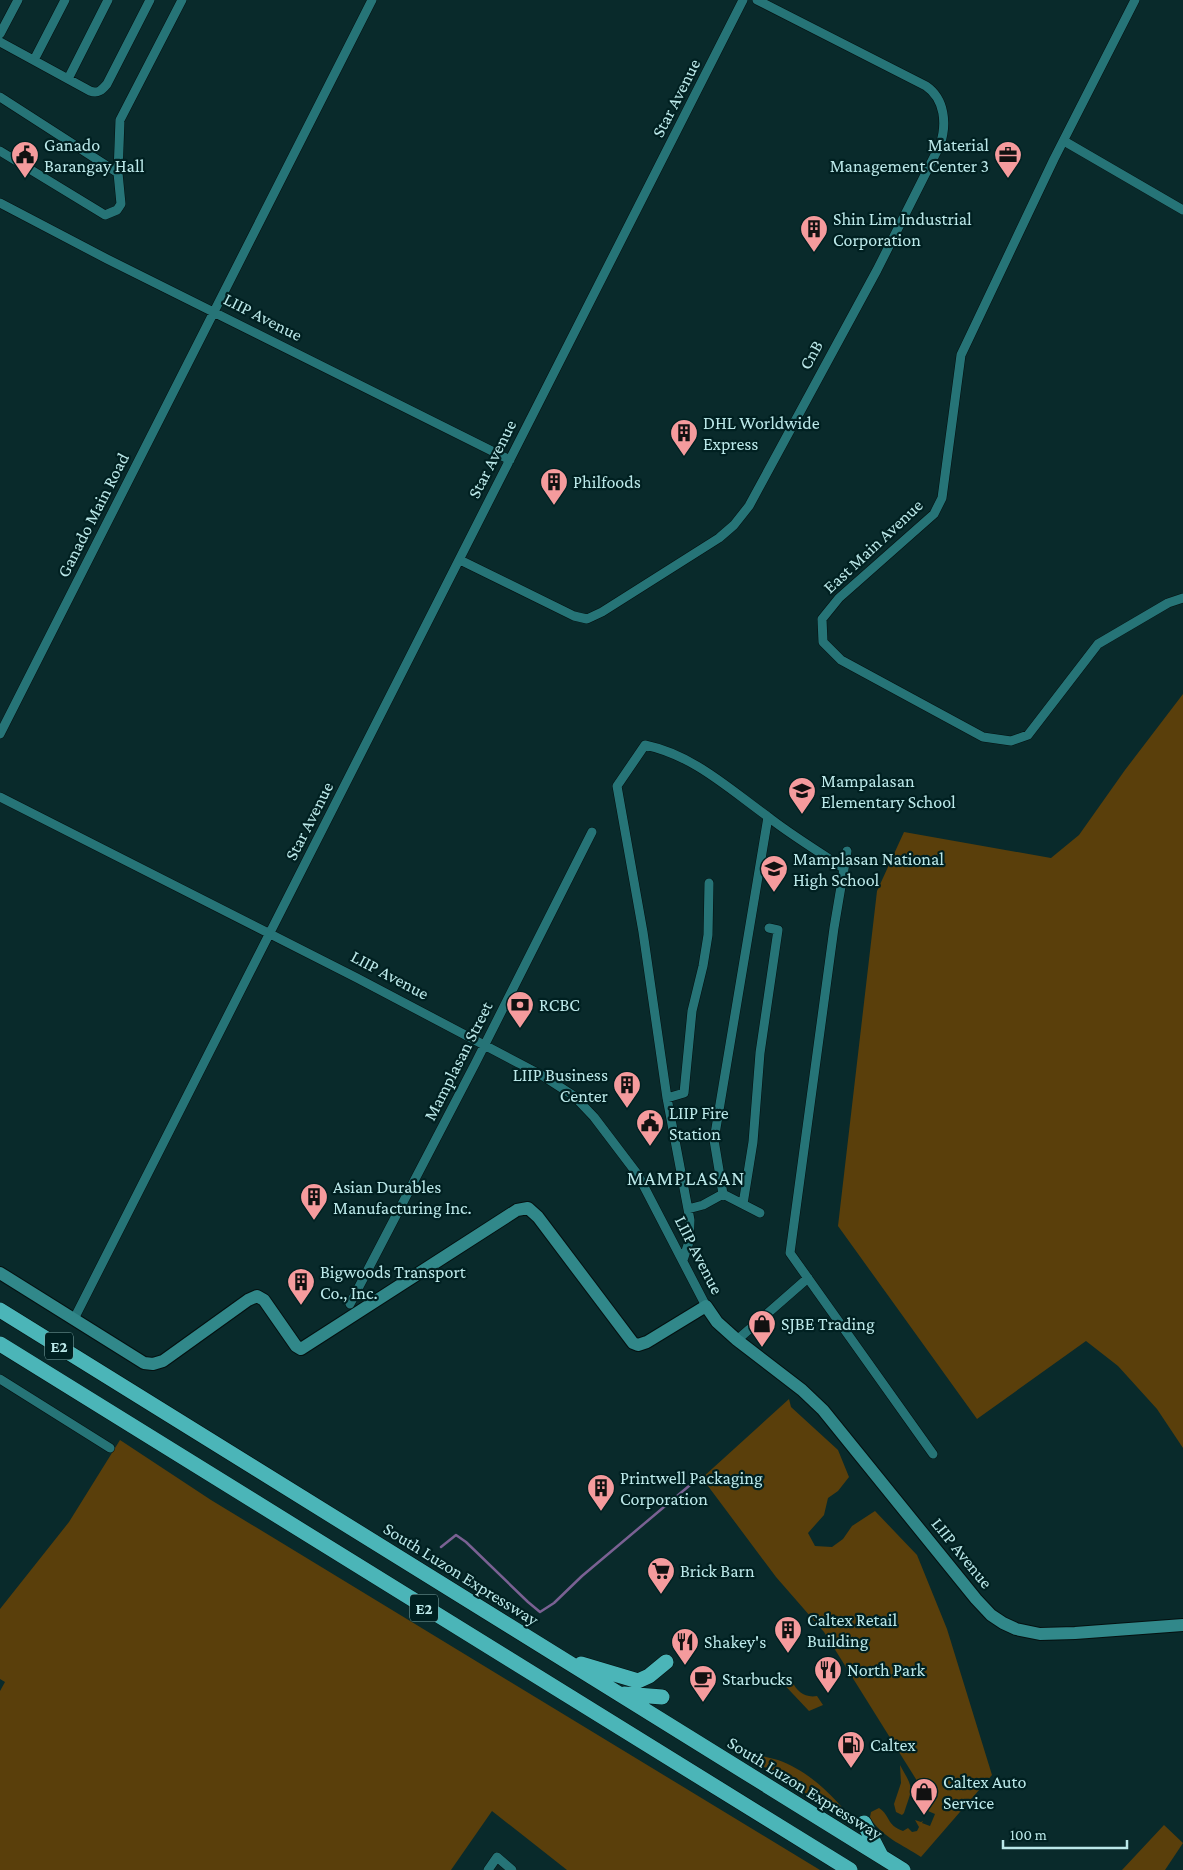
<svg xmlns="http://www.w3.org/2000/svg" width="1183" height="1870" font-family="'Crimson Pro',serif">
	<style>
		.green { fill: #5a3f0b }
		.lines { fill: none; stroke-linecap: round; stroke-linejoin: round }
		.stream { stroke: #7a6193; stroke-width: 2.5 }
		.street-casing { stroke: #041010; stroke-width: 10 }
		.secondary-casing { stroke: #041010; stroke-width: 14 }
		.highway-casing { stroke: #041010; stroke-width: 16 }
		.street { stroke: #267477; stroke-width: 9 }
		.secondary { stroke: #31888a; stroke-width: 12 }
		.highway { stroke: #4bb5b8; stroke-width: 15 }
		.labels { text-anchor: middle; stroke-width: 4.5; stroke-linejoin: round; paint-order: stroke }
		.shield { fill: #002021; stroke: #83acad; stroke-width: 1 }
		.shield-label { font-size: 16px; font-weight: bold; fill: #bbe8e9 }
		.street-label { font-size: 18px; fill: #bbe8e9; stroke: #002021 }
		.poi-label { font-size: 18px; fill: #bbe8e9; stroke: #002021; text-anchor: start }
		.quarter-label { font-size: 20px; letter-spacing: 1px; fill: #bbe8e9; stroke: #002021 }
	</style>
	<rect width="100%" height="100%" fill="#092a2b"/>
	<path class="green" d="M1183 694V1448L1157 1409 1118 1366 1086 1341 977 1419 838 1226 877 891 904 832 1051 858 1079 835 1125 770Z
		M789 1399 791 1407 838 1450 849 1477 838 1491 828 1498 824 1515 808 1533 815 1546 832 1547 843 1539 852 1526 875 1511 917 1555 947 1629 992 1775 921 1857C903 1845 880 1836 870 1817L871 1812 879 1808C891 1816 886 1825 903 1831L908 1828 912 1832 917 1831 919 1827 915 1820 921 1822 923 1821 922 1823 930 1826 935 1814 928 1811 927 1813 925 1812 926 1810 920 1807 924 1798 919 1784 824 1632 776 1577 702 1478Z
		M120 1440 211 1500 820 1870H567L492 1811 451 1870H0V1691L5 1682 0 1679V1609L69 1522Z
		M776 1676 792 1681C797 1692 805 1698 817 1696L823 1705 809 1711Z
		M739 1751C752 1754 765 1756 778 1760 810 1771 838 1800 858 1827Z
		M900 1765C914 1790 913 1786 904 1813L902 1815 896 1812 894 1804 901 1783Z
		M1164 1825 1183 1843 1165 1870H1122Z"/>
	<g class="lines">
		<path class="stream" d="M441 1547 456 1535 466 1542 528 1602 540 1612 554 1603 582 1576 702 1475"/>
		<defs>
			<path id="street" d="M1135 0 1054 159 961 355 942 498 934 514 839 598 822 619 823 642 841 660 983 737 1011 741 1028 735 1098 644 1168 603 1183 598
				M0 34 18 0
				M0 42 90 91C98 94 102 90 107 84L150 0
				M34 60 65 0
				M68 79 108 0
				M0 97 118 173
				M1064 141 1183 210
				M0 151 105 215 117 210 121 204 118 173 120 120 182 0
				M0 203 107 259 510 460
				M460 560 574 616 587 619 602 612 719 538 734 525 749 506 877 270 940 145C947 124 945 99 926 86L757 0
				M0 734 372 0
				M0 797 357 978 543 1076 574 1096 594 1117 638 1175 706 1306
				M847 851 834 928 790 1253 933 1454
				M667 1098 684 1093 692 1011 703 966 708 935 709 883
				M723 1194 714 1140 768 817
				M723 1194 760 1213
				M743 1204 753 1142 760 1053 778 930 769 928
				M688 1209 703 1205 723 1194
				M683 1260 689 1242 690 1220 667 1098 643 932 617 786 645 745C693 755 728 788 767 816 791 835 818 851 843 868
				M350 1304 475 1064 592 832
				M74 1319 743 0
				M737 1340 808 1278
				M0 1379 110 1448
				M488 1870 497 1857 512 1870"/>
			<path id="secondary" d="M0 1273 144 1363 153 1364 163 1361 248 1300 257 1296 264 1300 296 1346 301 1349 517 1210 528 1208 538 1217 633 1343 638 1345 647 1342 706 1306 717 1322 737 1340 802 1390 823 1410 976 1599 991 1615 1003 1623 1016 1629 1040 1634 1075 1633 1183 1625"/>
			<path id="highway" d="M0 1310 903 1870
				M0 1344 850 1870
				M581 1664 638 1681 649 1676 666 1662
				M624 1694 662 1697
				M864 1823 881 1856"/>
		</defs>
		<use href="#street" class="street-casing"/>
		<use href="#secondary" class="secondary-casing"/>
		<use href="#highway" class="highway-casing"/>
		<use href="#street" class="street"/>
		<use href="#secondary" class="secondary"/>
		<use href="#highway" class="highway"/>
	</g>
	<defs>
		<symbol id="civic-pin" viewBox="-11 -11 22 30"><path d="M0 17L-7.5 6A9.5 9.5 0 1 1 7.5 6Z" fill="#f59b9d" stroke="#002021"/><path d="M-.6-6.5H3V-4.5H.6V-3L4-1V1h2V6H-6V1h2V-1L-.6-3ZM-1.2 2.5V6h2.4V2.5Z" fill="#111"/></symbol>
		<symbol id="office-pin" viewBox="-11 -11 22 30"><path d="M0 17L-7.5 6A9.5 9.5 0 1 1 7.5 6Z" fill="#f59b9d" stroke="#002021"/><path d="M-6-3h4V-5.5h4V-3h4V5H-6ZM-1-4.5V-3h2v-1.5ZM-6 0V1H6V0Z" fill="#111"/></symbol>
		<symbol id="building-pin" viewBox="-11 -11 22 30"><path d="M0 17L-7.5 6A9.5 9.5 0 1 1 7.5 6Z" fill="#f59b9d" stroke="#002021"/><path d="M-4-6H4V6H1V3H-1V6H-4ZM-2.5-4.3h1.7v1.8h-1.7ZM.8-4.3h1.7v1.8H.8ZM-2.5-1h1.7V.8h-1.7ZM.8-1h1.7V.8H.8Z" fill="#111"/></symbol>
		<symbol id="school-pin" viewBox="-11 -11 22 30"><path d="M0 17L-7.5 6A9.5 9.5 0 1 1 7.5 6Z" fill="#f59b9d" stroke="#002021"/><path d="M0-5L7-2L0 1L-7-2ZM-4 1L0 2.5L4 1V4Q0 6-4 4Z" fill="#111"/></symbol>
		<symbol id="bank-pin" viewBox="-11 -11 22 30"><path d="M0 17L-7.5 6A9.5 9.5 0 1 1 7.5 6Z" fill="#f59b9d" stroke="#002021"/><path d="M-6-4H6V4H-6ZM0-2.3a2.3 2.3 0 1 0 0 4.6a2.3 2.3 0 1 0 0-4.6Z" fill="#111"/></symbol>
		<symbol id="shop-pin" viewBox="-11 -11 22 30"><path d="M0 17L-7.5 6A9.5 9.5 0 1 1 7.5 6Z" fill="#f59b9d" stroke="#002021"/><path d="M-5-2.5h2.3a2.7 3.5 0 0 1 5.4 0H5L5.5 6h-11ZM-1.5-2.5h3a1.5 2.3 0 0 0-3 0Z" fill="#111"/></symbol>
		<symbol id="supermarket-pin" viewBox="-11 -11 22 30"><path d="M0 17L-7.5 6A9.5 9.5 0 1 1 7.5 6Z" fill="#f59b9d" stroke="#002021"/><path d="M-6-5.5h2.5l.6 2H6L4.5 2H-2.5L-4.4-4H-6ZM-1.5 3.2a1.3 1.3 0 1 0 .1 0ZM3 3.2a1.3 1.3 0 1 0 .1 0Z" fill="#111"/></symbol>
		<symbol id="restaurant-pin" viewBox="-11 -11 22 30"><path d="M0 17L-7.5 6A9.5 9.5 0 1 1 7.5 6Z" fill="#f59b9d" stroke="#002021"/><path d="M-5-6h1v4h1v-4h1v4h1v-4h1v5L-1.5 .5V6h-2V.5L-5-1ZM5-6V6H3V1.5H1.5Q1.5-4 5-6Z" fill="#111"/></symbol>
		<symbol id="cafe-pin" viewBox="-11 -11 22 30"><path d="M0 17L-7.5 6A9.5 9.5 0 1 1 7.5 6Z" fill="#f59b9d" stroke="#002021"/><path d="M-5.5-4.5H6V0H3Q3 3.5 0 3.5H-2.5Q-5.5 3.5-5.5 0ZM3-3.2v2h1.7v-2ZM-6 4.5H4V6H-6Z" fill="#111"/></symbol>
		<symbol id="fuel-pin" viewBox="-11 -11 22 30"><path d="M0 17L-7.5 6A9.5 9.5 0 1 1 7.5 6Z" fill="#f59b9d" stroke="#002021"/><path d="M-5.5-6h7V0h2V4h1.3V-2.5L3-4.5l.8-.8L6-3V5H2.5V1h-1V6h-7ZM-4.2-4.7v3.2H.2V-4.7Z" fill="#111"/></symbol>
	</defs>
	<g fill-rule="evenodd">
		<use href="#civic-pin" x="9" y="139" width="32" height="43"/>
		<use href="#office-pin" x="992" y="139" width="32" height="43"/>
		<use href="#building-pin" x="798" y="213" width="32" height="43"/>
		<use href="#building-pin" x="668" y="417" width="32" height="43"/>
		<use href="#building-pin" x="538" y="466" width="32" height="43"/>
		<use href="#school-pin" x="786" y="775" width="32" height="43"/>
		<use href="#school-pin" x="758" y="853" width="32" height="43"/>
		<use href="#bank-pin" x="504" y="989" width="32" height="43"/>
		<use href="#building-pin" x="611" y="1069" width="32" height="43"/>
		<use href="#civic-pin" x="634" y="1107" width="32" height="43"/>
		<use href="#building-pin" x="298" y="1181" width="32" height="43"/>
		<use href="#building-pin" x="285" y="1266" width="32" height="43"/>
		<use href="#shop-pin" x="746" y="1308" width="32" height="43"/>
		<use href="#building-pin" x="585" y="1472" width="32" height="43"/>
		<use href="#supermarket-pin" x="645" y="1555" width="32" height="43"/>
		<use href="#building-pin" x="772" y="1614" width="32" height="43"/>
		<use href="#restaurant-pin" x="669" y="1626" width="32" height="43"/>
		<use href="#restaurant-pin" x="812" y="1654" width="32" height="43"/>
		<use href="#cafe-pin" x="687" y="1663" width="32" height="43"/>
		<use href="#fuel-pin" x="835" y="1729" width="32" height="43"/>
		<use href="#shop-pin" x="908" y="1776" width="32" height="43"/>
	</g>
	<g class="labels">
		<g class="shield">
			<rect x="45" y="1332.5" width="28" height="27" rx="4"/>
			<rect x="410" y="1594.5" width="28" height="27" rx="4"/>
		</g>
		<g class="shield-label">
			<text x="59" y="1352">E2</text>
			<text x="424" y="1614">E2</text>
		</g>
		<g class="street-label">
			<text transform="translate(676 98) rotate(-63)" y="6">Star Avenue</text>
			<text transform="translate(263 317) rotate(27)" y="6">LIIP Avenue</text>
			<text transform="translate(811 355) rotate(-61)" y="6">CnB</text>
			<text transform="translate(492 459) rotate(-63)" y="6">Star Avenue</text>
			<text transform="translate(93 515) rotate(-63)" y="6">Ganado Main Road</text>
			<text transform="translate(873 546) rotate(-43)" y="6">East Main Avenue</text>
			<text transform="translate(309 821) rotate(-63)" y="6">Star Avenue</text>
			<text transform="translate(390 975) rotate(28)" y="6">LIIP Avenue</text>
			<text transform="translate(458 1061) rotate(-63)" y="6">Mamplasan Street</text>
			<text transform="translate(699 1255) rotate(63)" y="6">LIIP Avenue</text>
			<text transform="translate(962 1553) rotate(51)" y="6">LIIP Avenue</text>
			<text transform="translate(461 1574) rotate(32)" y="6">South Luzon Expressway</text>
			<text transform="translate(805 1788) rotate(32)" y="6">South Luzon Expressway</text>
		</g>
		<g class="poi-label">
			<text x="44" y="151">Ganado<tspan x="44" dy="21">Barangay Hall</tspan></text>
			<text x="989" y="151" text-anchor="end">Material<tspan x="989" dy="21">Management Center 3</tspan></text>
			<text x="833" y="225">Shin Lim Industrial<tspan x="833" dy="21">Corporation</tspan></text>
			<text x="703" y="429">DHL Worldwide<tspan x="703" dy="21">Express</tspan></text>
			<text x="573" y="488">Philfoods</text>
			<text x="821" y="787">Mampalasan<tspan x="821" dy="21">Elementary School</tspan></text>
			<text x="793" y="865">Mamplasan National<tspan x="793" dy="21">High School</tspan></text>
			<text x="539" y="1011">RCBC</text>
			<text x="608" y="1081" text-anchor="end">LIIP Business<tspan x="608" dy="21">Center</tspan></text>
			<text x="669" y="1119">LIIP Fire<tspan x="669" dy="21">Station</tspan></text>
			<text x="333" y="1193">Asian Durables<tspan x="333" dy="21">Manufacturing Inc.</tspan></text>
			<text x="320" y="1278">Bigwoods Transport<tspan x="320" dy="21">Co., Inc.</tspan></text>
			<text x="781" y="1330">SJBE Trading</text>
			<text x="620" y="1484">Printwell Packaging<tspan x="620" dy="21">Corporation</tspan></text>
			<text x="680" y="1577">Brick Barn</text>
			<text x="807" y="1626">Caltex Retail<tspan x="807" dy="21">Building</tspan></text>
			<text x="704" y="1648">Shakey's</text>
			<text x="847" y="1676">North Park</text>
			<text x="722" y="1685">Starbucks</text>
			<text x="870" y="1751">Caltex</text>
			<text x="943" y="1788">Caltex Auto<tspan x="943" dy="21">Service</tspan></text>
		</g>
		<g class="quarter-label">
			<text x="686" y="1185">MAMPLASAN</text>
		</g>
	</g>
	<path d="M1003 1840v8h124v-8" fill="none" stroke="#bbe8e9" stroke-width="2.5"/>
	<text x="1010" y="1840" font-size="15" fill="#bbe8e9" stroke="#002021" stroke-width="4" paint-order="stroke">100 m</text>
</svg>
